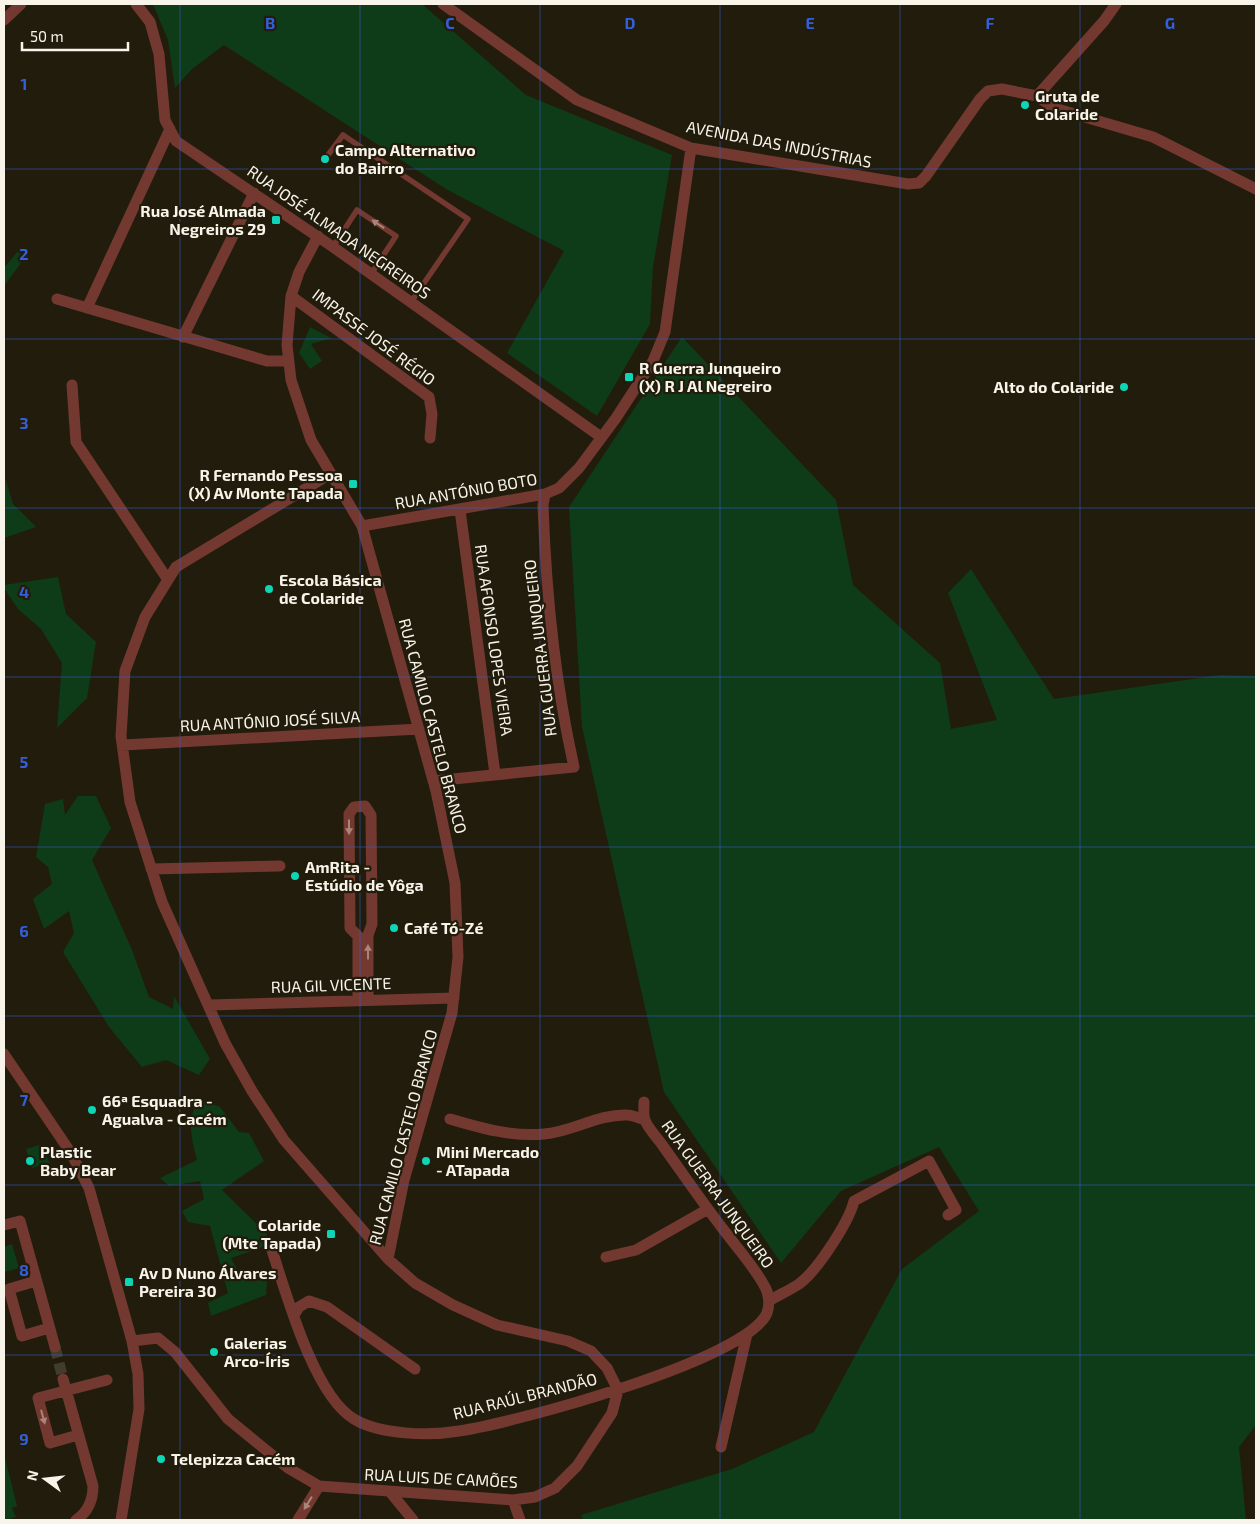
<svg xmlns="http://www.w3.org/2000/svg" width="1260" height="1524" font-family="'Exo 2',sans-serif">
	<style>
		.green { fill: #0e3c18 }
		.lines { fill: none; stroke-linecap: round; stroke-linejoin: round }
		.street-tunnel { stroke: #423c2d; stroke-width: 11; stroke-dasharray: 11 5.5; stroke-linecap: butt }
		.lane { stroke: #733930; stroke-width: 5.5 }
		.street { stroke: #733930; stroke-width: 11 }
		.oneway { fill: #a8847a }
		.grid { fill: none; stroke: #335fda; stroke-width: 1; stroke-opacity: 0.55 }
		.poi-dot { fill: #0dd5b5; stroke: #221c0c; stroke-width: 2 }
		.labels { text-anchor: middle; stroke-width: 4.5; stroke-linejoin: round; paint-order: stroke }
		.poi-label { font-size: 16px; font-weight: bold; fill: #f8f4ea; stroke: #221c0c; text-anchor: start }
		.street-label { font-size: 16px; fill: #f8f4ea; stroke: #221c0c }
		.grid-label { font-size: 16px; text-anchor: middle; font-weight: bold; fill: #335fda; stroke: #221c0c; stroke-width: 4.5; stroke-linejoin: round; paint-order: stroke }
	</style>
	<rect width="100%" height="100%" fill="#221c0c"/>
	<path class="green" d="M153 4H422L526 95 672 155 653 267 650 324 597 416 507 353 564 251 446 189 224 45 192 69 175 88 168 40Z
		M21 247 29 252 4 286V268Z
		M310 327 331 338 311 344 322 361 310 369 299 353Z
		M682 337 836 500 853 585 940 663 951 729 997 720 948 593 971 569 1054 699 1220 675 1256 676V1425L1239 1447 1246 1520H583L581 1515 732 1469 814 1432 902 1269 979 1211 939 1147 841 1191 781 1263 664 1092 582 727 569 507Z
		M4 474 13 504 36 527 4 538Z
		M58 577 66 614 96 642 87 698 57 728 62 663 41 629 18 609 4 588V585Z
		M78 796H96L111 828 92 860 132 950 149 997 173 1009 174 996 210 1059 199 1075 166 1060 142 1067 109 1027 63 952 74 933 69 911 44 929 33 899 52 884 48 867 36 857 45 804 63 799 65 815Z
		M200 1100 220 1107 239 1132 249 1133 264 1161 222 1190 267 1234 263 1247 231 1258 242 1279 267 1281 266 1295 211 1316 208 1303 228 1293 210 1226 188 1222 182 1211 204 1199 200 1181 169 1186 160 1178 197 1160C192 1140 185 1117 200 1100Z
		M40 1145 50 1163 32 1168 26 1149Z
		M12 1244 19 1268 4 1272V1247Z
		M4 1454 17 1506 12 1508 16 1517 4 1520Z"/>
	<g class="lines">
		<path class="street-tunnel" d="M55 1347 63 1379"/>
		<path class="lane" d="M325 159 343 135 468 219 411 302
			M333 247 357 210 396 236 371 274"/>
		<path class="street" d="M136 4 150 22 159 54 165 120 176 141 333 247 601 437
			M443 4 577 100 691 148 908 184 919 183 926 176 980 99 988 91 1002 89 1037 96 1054 108 1153 137 1256 189
			M4 20 21 4
			M1037 96 1104 21 1116 4
			M318 236 299 272 291 296 287 345 291 380 311 440 362 526 436 791 455 883 458 957 452 1013 404 1180 388 1259
			M291 296 429 397 432 414 430 438
			M57 299 267 361H288
			M87 308 170 129
			M183 337 254 193
			M72 385 76 442 168 580
			M460 510 495 774
			M362 526 545 494 559 488 579 468 616 418 653 361 665 332 691 148
			M123 745 419 729
			M433 781 574 767C555 682 546 593 543 505L545 494
			M151 869 280 866
			M358 1000V936L350 928 349 814 354 807 365 806 371 815 372 924 368 935V1000
			M209 1005 454 998
			M4 1054 71 1153 89 1188 132 1341 138 1374 139 1409 121 1520
			M450 1119C481 1128 511 1137 544 1134 572 1132 598 1114 627 1115 632 1115 639 1118 645 1120
			M4 1225 20 1221 55 1347
			M270 1244C285 1289 313 1395 354 1419 380 1435 430 1436 459 1431 514 1423 747 1360 767 1313 770 1305 769 1294 765 1287 754 1266 737 1248 723 1229 702 1202 683 1174 663 1146 658 1138 648 1129 645 1120 643 1115 644 1108 644 1102
			M606 1257 636 1250 708 1209
			M36 1281 9 1289 22 1336 49 1328
			M769 1301C779 1295 790 1290 799 1284 817 1271 849 1222 854 1201L929 1161 956 1210 948 1215
			M294 1315 299 1307 309 1301 327 1307 415 1369
			M132 1341 158 1338 175 1352 228 1419 288 1468 319 1486 513 1500 535 1497 555 1488 577 1466 612 1413 618 1390 607 1368 591 1351 568 1341 497 1325 453 1305 415 1283 388 1259 284 1140 252 1091 225 1043 162 902 130 802 121 736 125 671 145 617 176 567 330 474
			M63 1379 93 1486C93 1500 88 1512 76 1520
			M78 1435 50 1443 38 1398 107 1380
			M721 1447 747 1334
			M391 1493 413 1520
			M513 1500 520 1520
			M298 1520 319 1486"/>
	</g>
	<defs><path id="oneway-solid" d="M-6-.8H1V-3.2L6.5 0L1 3.2V.8H-6Z" transform="scale(1.25)"/></defs>
	<g class="oneway">
		<use href="#oneway-solid" transform="translate(378 224) rotate(-146)"/>
		<use href="#oneway-solid" transform="translate(349 827) rotate(90)"/>
		<use href="#oneway-solid" transform="translate(368 952) rotate(-90)"/>
		<use href="#oneway-solid" transform="translate(43 1417) rotate(75)"/>
		<use href="#oneway-solid" transform="translate(308 1503) rotate(122)"/>
	</g>
	<path class="grid" d="M180 4V1520M360 4V1520M540 4V1520M720 4V1520M900 4V1520M1080 4V1520M4 169H1256M4 339H1256M4 508H1256M4 677H1256M4 847H1256M4 1016H1256M4 1185H1256M4 1355H1256"/>
	<g class="poi-dot">
		<circle cx="1025" cy="105" r="5"/>
		<circle cx="325" cy="159" r="5"/>
		<rect x="271" y="215" width="10" height="10" rx="2.5"/>
		<rect x="624" y="372" width="10" height="10" rx="2.5"/>
		<circle cx="1124" cy="387" r="5"/>
		<rect x="348" y="479" width="10" height="10" rx="2.5"/>
		<circle cx="269" cy="589" r="5"/>
		<circle cx="295" cy="876" r="5"/>
		<circle cx="394" cy="928" r="5"/>
		<circle cx="92" cy="1110" r="5"/>
		<circle cx="30" cy="1161" r="5"/>
		<circle cx="426" cy="1161" r="5"/>
		<rect x="326" y="1229" width="10" height="10" rx="2.5"/>
		<rect x="124" y="1277" width="10" height="10" rx="2.5"/>
		<circle cx="214" cy="1352" r="5"/>
		<circle cx="161" cy="1459" r="5"/>
	</g>
	<g class="labels">
		<g class="poi-label">
			<text x="1035" y="102">Gruta de<tspan x="1035" dy="18">Colaride</tspan></text>
			<text x="335" y="156">Campo Alternativo<tspan x="335" dy="18">do Bairro</tspan></text>
			<text x="266" y="217" text-anchor="end">Rua José Almada<tspan x="266" dy="18">Negreiros 29</tspan></text>
			<text x="639" y="374">R Guerra Junqueiro<tspan x="639" dy="18">(X) R J Al Negreiro</tspan></text>
			<text x="1114" y="393" text-anchor="end">Alto do Colaride</text>
			<text x="343" y="481" text-anchor="end">R Fernando Pessoa<tspan x="343" dy="18">(X) Av Monte Tapada</tspan></text>
			<text x="279" y="586">Escola Básica<tspan x="279" dy="18">de Colaride</tspan></text>
			<text x="305" y="873">AmRita -<tspan x="305" dy="18">Estúdio de Yôga</tspan></text>
			<text x="404" y="934">Café Tó-Zé</text>
			<text x="102" y="1107">66ª Esquadra -<tspan x="102" dy="18">Agualva - Cacém</tspan></text>
			<text x="40" y="1158">Plastic<tspan x="40" dy="18">Baby Bear</tspan></text>
			<text x="436" y="1158">Mini Mercado<tspan x="436" dy="18">- ATapada</tspan></text>
			<text x="321" y="1231" text-anchor="end">Colaride<tspan x="321" dy="18">(Mte Tapada)</tspan></text>
			<text x="139" y="1279">Av D Nuno Álvares<tspan x="139" dy="18">Pereira 30</tspan></text>
			<text x="224" y="1349">Galerias<tspan x="224" dy="18">Arco-Íris</tspan></text>
			<text x="171" y="1465">Telepizza Cacém</text>
		</g>
		<g class="street-label">
			<text transform="translate(779 144) rotate(11)" y="6">AVENIDA DAS INDÚSTRIAS</text>
			<text transform="translate(339 232) rotate(35)" y="6">RUA JOSÉ ALMADA NEGREIROS</text>
			<text transform="translate(374 337) rotate(37)" y="6">IMPASSE JOSÉ RÉGIO</text>
			<text transform="translate(466 491) rotate(-10)" y="6">RUA ANTÓNIO BOTO</text>
			<text transform="translate(494 640) rotate(82)" y="6">RUA AFONSO LOPES VIEIRA</text>
			<text transform="translate(540 648) rotate(-97)" y="6">RUA GUERRA JUNQUEIRO</text>
			<text transform="translate(270 721) rotate(-3)" y="6">RUA ANTÓNIO JOSÉ SILVA</text>
			<text transform="translate(433 726) rotate(75)" y="6">RUA CAMILO CASTELO BRANCO</text>
			<text transform="translate(331 985) rotate(-2)" y="6">RUA GIL VICENTE</text>
			<text transform="translate(403 1137) rotate(-75)" y="6">RUA CAMILO CASTELO BRANCO</text>
			<text transform="translate(718 1194) rotate(54)" y="6">RUA GUERRA JUNQUEIRO</text>
			<text transform="translate(525 1396) rotate(-14)" y="6">RUA RAÚL BRANDÃO</text>
			<text transform="translate(441 1478) rotate(3)" y="6">RUA LUIS DE CAMÕES</text>
		</g>
	</g>
	<g class="grid-label">
		<text x="270" y="29">B</text>
		<text x="450" y="29">C</text>
		<text x="630" y="29">D</text>
		<text x="810" y="29">E</text>
		<text x="990" y="29">F</text>
		<text x="1170" y="29">G</text>
		<text x="24" y="90">1</text>
		<text x="24" y="260">2</text>
		<text x="24" y="429">3</text>
		<text x="24" y="598">4</text>
		<text x="24" y="768">5</text>
		<text x="24" y="937">6</text>
		<text x="24" y="1106">7</text>
		<text x="24" y="1276">8</text>
		<text x="24" y="1445">9</text>
	</g>
	<rect width="1260" height="1524" fill="none" stroke="#f8f4ea" stroke-width="10"/>
	<g transform="translate(45 1479) rotate(285)" stroke="#221c0c" stroke-width="4" paint-order="stroke">
	<path d="M0-4L9 19L0 12L-9 19Z" fill="#f8f4ea"/>
	<text y="-8" font-size="14" font-weight="bold" text-anchor="middle" fill="#f8f4ea">N</text>
	</g>
	<path d="M22 42v8h106v-8" fill="none" stroke="#f8f4ea" stroke-width="2.5"/>
	<text x="30" y="42" font-size="15" fill="#f8f4ea" stroke="#221c0c" stroke-width="4" paint-order="stroke">50 m</text>
</svg>
